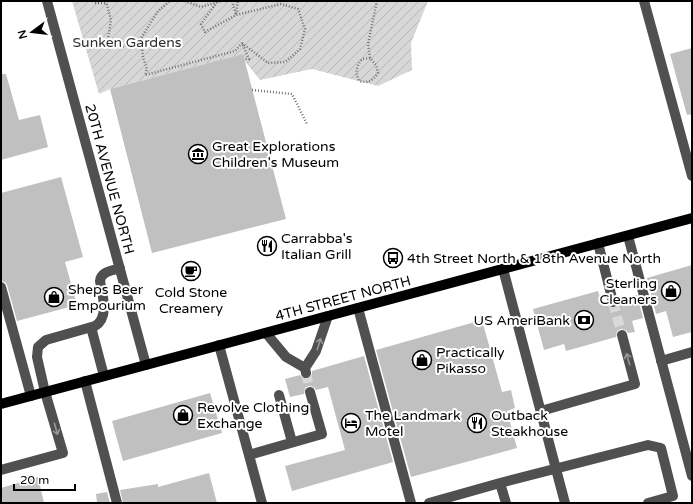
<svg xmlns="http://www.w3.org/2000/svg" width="693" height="504" font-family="'Varela Round',sans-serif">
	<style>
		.garden { fill: url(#garden-furrows) }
		.building { fill: #c0c0c0 }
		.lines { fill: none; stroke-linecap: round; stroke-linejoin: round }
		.minor-tunnel { stroke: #d9d9d9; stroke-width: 10; stroke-dasharray: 10 5; stroke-linecap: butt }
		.path { stroke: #727272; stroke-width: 2.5; stroke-dasharray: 1 2; stroke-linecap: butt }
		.minor { stroke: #505050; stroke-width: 10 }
		.major { stroke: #000; stroke-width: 10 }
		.oneway { stroke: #969696 }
		.labels { text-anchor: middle; stroke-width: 4; stroke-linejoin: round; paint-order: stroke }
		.park-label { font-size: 14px; fill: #2e2e2e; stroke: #fff }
		.poi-label { font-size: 14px; fill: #000; stroke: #fff; text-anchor: start }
		.street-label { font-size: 14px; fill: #000; stroke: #fff }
	</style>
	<defs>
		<pattern id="garden-furrows" width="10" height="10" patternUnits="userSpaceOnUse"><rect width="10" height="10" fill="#d7d7d7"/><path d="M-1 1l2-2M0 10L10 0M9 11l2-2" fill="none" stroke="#b7b7b7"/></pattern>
	</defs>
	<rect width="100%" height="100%" fill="#fff"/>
	<path class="garden" d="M72 1H428L411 43 412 70 378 86 312 69 260 80 240 55 110 89 99 94Z"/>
	<path class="building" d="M692 48V114L687 115 670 54Z
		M243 54 286 219 152 253 110 89Z
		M1 74H6L19 120 40 115 48 147 1 160Z
		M61 177 83 257 65 262 77 305 17 321 7 285 5 282 1 281V193Z
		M692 265V332L673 337 666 311 656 314 647 278Z
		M598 291 602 305 607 303 609 307 612 308 618 306 619 300 637 295 643 318 632 321 635 332 628 333 626 330 621 329 617 331 616 337 566 351 564 344 544 350 533 309Z
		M482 320 502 392 511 390 515 408 507 411 517 448 411 477 376 350Z
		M364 356 393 462 292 491 285 466 345 450 328 387 316 390 314 387 309 386 305 388 304 394 290 397 285 379 300 375 304 379H308L312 375V371Z
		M210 393 222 433 123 461 112 421Z
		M209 473 217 503H123L120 490 158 484V487Z
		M38 477 44 503H1V488Z
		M107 492 110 503H97L96 494Z"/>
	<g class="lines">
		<path class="minor-tunnel" d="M613 302 622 335
			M306 373 310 392"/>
		<path class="path" d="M106 1 111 20 108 39 113 46 122 47 141 38 158 11 170 1
			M185 1 201 7 222 1
			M232 1 236 15 281 4 298 9 305 29 300 49 285 62 268 63 242 43 249 59H244
			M217 2 201 24 205 32 236 15 238 1
			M95 3H107
			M141 38 143 57 147 69 145 75 235 51 242 43
			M370 58 362 59C356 67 355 72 359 81 368 83 372 82 378 73L376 65 370 58 368 44 377 1
			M252 90 292 94 307 124"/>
		<path class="minor" d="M47 1 146 365
			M644 1 692 176
			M628 236 692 476
			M598 243 613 302
			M503 269 565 503
			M1 287 31 396
			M358 308 411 503
			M91 327 104 376
			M266 333 286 357 305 368
			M219 345 262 503
			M661 361 692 352
			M306 373 305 368 316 351 328 316
			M85 381 117 503
			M279 395 292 442
			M541 411 635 384 622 335
			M249 455 322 434 310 392
			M1 470 63 453 45 392 37 357 38 347 46 340 95 326C110 317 102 294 100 281 101 271 112 271 120 268
			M500 483 506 503
			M429 503 500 483 648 445 661 448 673 496 648 503"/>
		<path class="major" d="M1 404 692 218"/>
	</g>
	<defs><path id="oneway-shaft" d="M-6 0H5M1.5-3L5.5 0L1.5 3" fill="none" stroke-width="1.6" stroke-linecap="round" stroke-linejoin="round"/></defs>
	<g class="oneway">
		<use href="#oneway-shaft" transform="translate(319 344) rotate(-72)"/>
		<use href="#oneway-shaft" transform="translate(628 359) rotate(-106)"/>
		<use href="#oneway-shaft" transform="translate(56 429) rotate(74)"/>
	</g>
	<defs>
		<symbol id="museum-ring" viewBox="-11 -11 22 22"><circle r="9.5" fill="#fff" stroke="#000" stroke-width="1.5"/><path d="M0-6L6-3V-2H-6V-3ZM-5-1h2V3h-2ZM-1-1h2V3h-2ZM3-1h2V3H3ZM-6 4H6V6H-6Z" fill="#000"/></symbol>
		<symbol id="restaurant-ring" viewBox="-11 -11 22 22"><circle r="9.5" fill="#fff" stroke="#000" stroke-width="1.5"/><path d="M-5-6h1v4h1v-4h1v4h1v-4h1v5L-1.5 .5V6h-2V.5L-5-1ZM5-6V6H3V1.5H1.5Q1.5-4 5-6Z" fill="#000"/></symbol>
		<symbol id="bus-ring" viewBox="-11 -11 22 22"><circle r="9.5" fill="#fff" stroke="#000" stroke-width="1.5"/><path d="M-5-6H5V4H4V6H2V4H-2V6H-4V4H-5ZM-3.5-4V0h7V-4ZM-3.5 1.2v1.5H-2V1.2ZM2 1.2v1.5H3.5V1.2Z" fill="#000"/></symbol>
		<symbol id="cafe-ring" viewBox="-11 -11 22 22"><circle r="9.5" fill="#fff" stroke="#000" stroke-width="1.5"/><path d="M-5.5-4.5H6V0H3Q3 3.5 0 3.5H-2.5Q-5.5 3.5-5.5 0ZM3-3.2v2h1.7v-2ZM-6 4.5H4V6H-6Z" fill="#000"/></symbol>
		<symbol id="shop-ring" viewBox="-11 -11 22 22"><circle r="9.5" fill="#fff" stroke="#000" stroke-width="1.5"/><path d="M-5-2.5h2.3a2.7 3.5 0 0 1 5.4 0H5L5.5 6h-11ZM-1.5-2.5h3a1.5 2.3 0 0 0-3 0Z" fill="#000"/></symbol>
		<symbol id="bank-ring" viewBox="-11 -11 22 22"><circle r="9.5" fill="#fff" stroke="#000" stroke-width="1.5"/><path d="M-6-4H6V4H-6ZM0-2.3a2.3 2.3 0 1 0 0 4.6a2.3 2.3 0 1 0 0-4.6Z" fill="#000"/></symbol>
		<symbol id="hotel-ring" viewBox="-11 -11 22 22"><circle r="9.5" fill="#fff" stroke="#000" stroke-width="1.5"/><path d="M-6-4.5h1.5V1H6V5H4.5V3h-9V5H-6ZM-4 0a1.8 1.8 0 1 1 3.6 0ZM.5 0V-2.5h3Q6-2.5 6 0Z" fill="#000"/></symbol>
	</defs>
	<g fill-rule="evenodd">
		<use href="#museum-ring" x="187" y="143" width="22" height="22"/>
		<use href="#restaurant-ring" x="256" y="235" width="22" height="22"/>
		<use href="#bus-ring" x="382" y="247" width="22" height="22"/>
		<use href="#cafe-ring" x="180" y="260" width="22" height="22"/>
		<use href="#shop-ring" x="660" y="280" width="22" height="22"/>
		<use href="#shop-ring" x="43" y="286" width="22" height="22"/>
		<use href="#bank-ring" x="573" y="309" width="22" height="22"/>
		<use href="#shop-ring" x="411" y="349" width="22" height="22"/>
		<use href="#shop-ring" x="172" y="404" width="22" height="22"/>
		<use href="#hotel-ring" x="340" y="412" width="22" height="22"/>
		<use href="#restaurant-ring" x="466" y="412" width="22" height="22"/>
	</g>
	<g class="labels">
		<g class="park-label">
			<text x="127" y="47">Sunken Gardens</text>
		</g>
		<g class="poi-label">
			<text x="212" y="151">Great Explorations<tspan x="212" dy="16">Children's Museum</tspan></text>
			<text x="281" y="243">Carrabba's<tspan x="281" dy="16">Italian Grill</tspan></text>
			<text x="407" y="263">4th Street North &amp; 18th Avenue North</text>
			<text x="657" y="288" text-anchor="end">Sterling<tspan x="657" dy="16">Cleaners</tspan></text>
			<text x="68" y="294">Sheps Beer<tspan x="68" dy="16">Empourium</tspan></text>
			<text x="191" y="297" text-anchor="middle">Cold Stone<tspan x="191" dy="16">Creamery</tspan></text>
			<text x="570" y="325" text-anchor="end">US AmeriBank</text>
			<text x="436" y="357">Practically<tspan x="436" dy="16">Pikasso</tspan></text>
			<text x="197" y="412">Revolve Clothing<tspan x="197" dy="16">Exchange</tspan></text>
			<text x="365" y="420">The Landmark<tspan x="365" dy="16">Motel</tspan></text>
			<text x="491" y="420">Outback<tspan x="491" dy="16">Steakhouse</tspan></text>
		</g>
		<g class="street-label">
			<text transform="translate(110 179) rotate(75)" y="5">20TH AVENUE NORTH</text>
			<text transform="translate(343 298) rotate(-15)" y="5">4TH STREET NORTH</text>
		</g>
	</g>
	<rect width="693" height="504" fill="none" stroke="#000000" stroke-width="4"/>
	<g transform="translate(32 32) rotate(255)" stroke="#ffffff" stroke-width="3" paint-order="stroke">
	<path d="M0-3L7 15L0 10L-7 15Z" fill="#000000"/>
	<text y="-6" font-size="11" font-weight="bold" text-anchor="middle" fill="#000000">N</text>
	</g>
	<path d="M14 484v6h61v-6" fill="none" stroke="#000000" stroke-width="2"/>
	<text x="20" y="484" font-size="12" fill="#000000" stroke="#ffffff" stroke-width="3" paint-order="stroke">20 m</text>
</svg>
